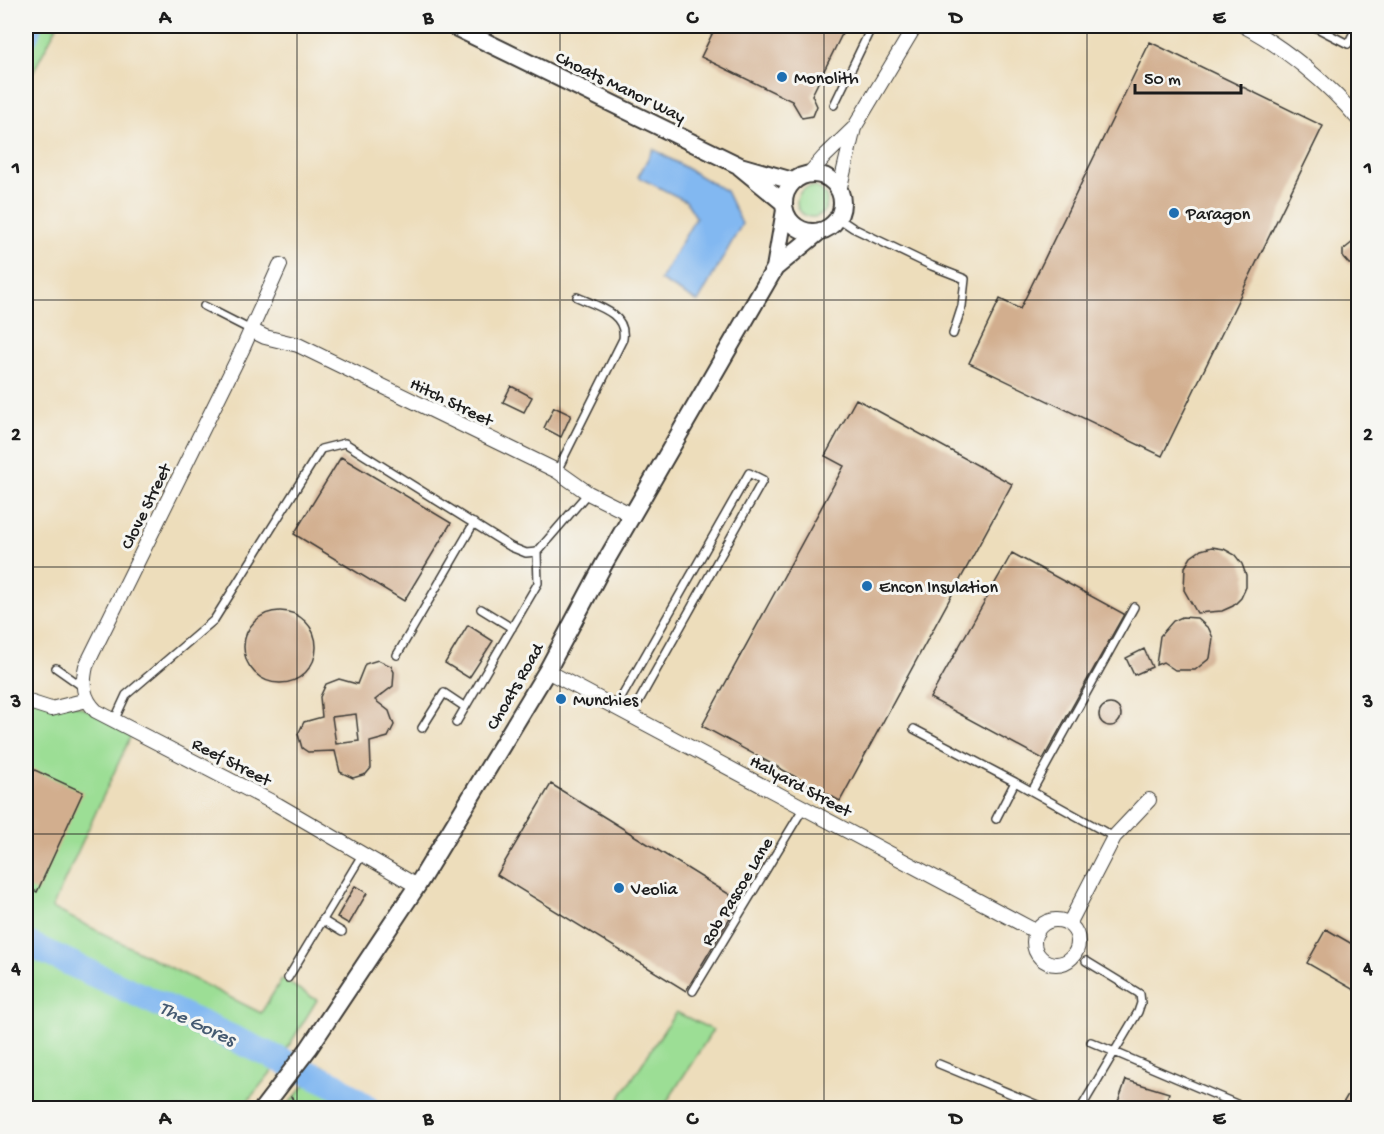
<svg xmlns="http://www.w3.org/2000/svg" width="1384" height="1134" font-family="'Gochi Hand',sans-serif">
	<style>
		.green { fill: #9cde95; stroke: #5c7d58; stroke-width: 1.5 }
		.water { fill: #82b8f1; stroke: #4f6a86; stroke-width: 1.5 }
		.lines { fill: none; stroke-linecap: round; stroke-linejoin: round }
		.river { stroke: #82b8f1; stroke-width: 26 }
		.building { fill: #d2ae8e; fill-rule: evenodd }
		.service-casing { stroke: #3b3934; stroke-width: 10 }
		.minor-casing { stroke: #3b3934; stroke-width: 16 }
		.tertiary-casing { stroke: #3b3934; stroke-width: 20 }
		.path { stroke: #3b3934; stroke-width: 2; stroke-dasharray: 4.5 4.5; stroke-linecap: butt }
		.service { stroke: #fff; stroke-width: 7 }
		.minor { stroke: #fff; stroke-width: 14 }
		.tertiary { stroke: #fff; stroke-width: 16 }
		.grid { fill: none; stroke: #1c1c1c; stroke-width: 1.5; stroke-opacity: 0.55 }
		.poi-dot { fill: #1f6fb2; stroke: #f6f6f2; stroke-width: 2 }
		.labels { text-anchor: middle; stroke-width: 6; stroke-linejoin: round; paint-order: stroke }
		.poi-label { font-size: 18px; fill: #1c1c1c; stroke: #f6f6f2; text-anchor: start }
		.street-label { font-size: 18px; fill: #1c1c1c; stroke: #f6f6f2 }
		.water-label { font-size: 20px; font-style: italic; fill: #455a71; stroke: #f6f6f2 }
		.neatline { fill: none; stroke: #1c1c1c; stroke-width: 2 }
		.grid-label { font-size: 20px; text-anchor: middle; font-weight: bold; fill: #1c1c1c }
	</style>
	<rect width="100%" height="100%" fill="#f6f6f2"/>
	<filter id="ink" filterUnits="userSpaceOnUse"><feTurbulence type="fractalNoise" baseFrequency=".0167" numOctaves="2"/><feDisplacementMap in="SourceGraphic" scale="12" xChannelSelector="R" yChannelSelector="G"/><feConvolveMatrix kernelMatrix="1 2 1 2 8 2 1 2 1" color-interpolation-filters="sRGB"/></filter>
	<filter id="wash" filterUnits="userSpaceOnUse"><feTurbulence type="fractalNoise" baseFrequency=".008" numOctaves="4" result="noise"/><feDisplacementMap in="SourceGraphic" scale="24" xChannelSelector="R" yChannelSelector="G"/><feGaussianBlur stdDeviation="1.35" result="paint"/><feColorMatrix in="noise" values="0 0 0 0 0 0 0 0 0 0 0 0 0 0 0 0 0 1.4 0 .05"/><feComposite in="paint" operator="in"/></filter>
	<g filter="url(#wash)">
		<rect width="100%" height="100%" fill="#edddbb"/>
		<path class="green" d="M26 26H57L26 86Z
			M797 202a15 15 0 1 1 30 0a15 15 0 1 1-30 0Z
			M26 685 134 729 52 908 261 1013 282 979 317 1000 277 1065 242 1108H26Z
			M676 1012 713 1030 663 1108H613Z
			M322 1065 388 1108H285Z"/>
		<path class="water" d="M653 149 726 191 742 224 698 302 660 280 696 217 686 201 638 177Z"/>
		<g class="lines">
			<path class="river" d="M26 35 29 26
				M26 943 335 1085 367 1108"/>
		</g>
		<g id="blocks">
			<path class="building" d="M716 26H846L812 95 817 106 813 116 802 118 792 101 701 57Z
				M1150 42 1323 126 1162 456 969 363 1000 299 1020 309Z
				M1359 237V264H1349L1343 257V250Z
				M511 386 532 397 524 412 503 402Z
				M856 399 1012 484 840 801 702 726 844 466 825 456Z
				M554 407 571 415 561 437 544 428Z
				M341 457 451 523 404 601 294 534Z
				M1212 547 1224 549 1235 555 1242 564 1246 575V587L1241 598 1233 606 1222 611 1197 613 1184 590 1185 567 1191 557 1201 550Z
				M1012 553 1124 614 1043 759 930 698Z
				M244 647a36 36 0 1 1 72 0a36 36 0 1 1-72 0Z
				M1182 617 1197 618 1209 629 1213 638 1210 658 1195 670H1175L1163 662 1156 665 1160 636 1173 621Z
				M468 625 493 641 469 678 445 663Z
				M1144 649 1152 667 1134 675 1126 658Z
				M378 660 391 666 394 672 393 686 375 700 389 711 394 725 388 737 370 742 371 768 366 774 353 778 340 772 335 751 308 752 302 748 298 734 304 722 322 717 320 697 326 684 339 679 357 684 365 664ZM356 714 359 741 336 744 332 717Z
				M1099 715a11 11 0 1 1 22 0a11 11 0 1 1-22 0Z
				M26 766 83 792 37 892 26 887Z
				M551 784 740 901 686 991 497 875Z
				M355 886 367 893 349 924 337 917Z
				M1326 929 1359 948V993L1307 963Z
				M1359 1076V1108H1340Z
				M1126 1080 1169 1093 1164 1108H1139L1118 1102Z"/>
		</g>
	</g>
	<g filter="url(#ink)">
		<use href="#blocks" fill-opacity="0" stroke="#3b3934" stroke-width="1.5"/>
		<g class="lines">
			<defs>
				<path id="service" d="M1313 26 1348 44 1357 26
					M834 105 872 26
					M838 218 853 228 932 266 965 279 962 306 953 334
					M204 306 251 330
					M557 471 623 339C627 313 597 306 577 297
					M481 609 512 628
					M397 655 474 523
					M56 668 83 687
					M616 707 749 473 763 480 631 715
					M114 721 126 695 214 620 321 449 345 443 511 547 526 553 537 552 588 493
					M456 723 538 583 537 552
					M422 728 444 693 465 707
					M914 729 1015 782
					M1032 791 1134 607
					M996 819 1015 782 1114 837
					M322 920 342 932
					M288 978 362 855
					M693 991 804 807
					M1091 1042 1246 1108
					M939 1064 1045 1108
					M1081 1108 1138 1012 1141 1003 1140 994 1086 961"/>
				<path id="minor" d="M1244 26C1284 47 1329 84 1358 119
					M809 174 824 157 854 128
					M839 191 854 128 915 26
					M280 265 242 350 86 666C82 684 82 697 96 711L278 805 417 886
					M251 330 265 337 298 345 557 471 588 493 632 515
					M547 671 1037 932
					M26 701 51 709 87 700
					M1034 942a22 22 0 1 1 44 0a22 22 0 1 1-44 0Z
					M1069 924 1114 837 1149 800"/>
				<path id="tertiary" d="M453 26 740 166 793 181
					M740 167 784 203
					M784 203a29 29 0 1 1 58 0a29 29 0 1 1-58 0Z
					M775 268 785 210
					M263 1108 309 1048 417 886 547 671 604 564 775 268 820 231"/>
			</defs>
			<use href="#service" class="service-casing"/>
			<use href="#minor" class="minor-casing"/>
			<use href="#tertiary" class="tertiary-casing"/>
			<path class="path" d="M291 1096 298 1108"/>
			<use href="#service" class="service"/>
			<use href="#minor" class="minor"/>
			<use href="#tertiary" class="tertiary"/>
		</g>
	</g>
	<path class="grid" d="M297 26V1108M560 26V1108M824 26V1108M1087 26V1108M26 300H1358M26 567H1358M26 834H1358"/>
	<g class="poi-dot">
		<circle cx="782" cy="77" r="6"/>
		<circle cx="1174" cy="213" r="6"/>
		<circle cx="867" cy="586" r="6"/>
		<circle cx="561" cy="699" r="6"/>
		<circle cx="619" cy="888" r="6"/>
	</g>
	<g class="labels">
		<g class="poi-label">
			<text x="794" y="83">Monolith</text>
			<text x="1186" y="219">Paragon</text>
			<text x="879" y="592">Encon Insulation</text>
			<text x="573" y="705">Munchies</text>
			<text x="631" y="894">Veolia</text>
		</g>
		<g class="street-label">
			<text transform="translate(621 86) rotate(26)" y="6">Choats Manor Way</text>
			<text transform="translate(452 401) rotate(26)" y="6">Hitch Street</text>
			<text transform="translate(145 506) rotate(-64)" y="6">Clove Street</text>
			<text transform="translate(514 686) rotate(-60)" y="6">Choats Road</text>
			<text transform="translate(232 761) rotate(27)" y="6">Reef Street</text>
			<text transform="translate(801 785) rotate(28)" y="6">Halyard Street</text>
			<text transform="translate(736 891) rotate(-59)" y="6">Rob Pascoe Lane</text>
		</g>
		<g class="water-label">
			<text transform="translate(198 1022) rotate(25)" y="7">The Gores</text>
		</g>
	</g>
	<rect width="1384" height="1134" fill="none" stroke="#f6f6f2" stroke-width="66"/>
	<path d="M1135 84v9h106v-9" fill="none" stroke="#1c1c1c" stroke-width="3"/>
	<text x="1144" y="84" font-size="18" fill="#1c1c1c" stroke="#f6f6f2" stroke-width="4.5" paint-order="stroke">50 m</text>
	<rect x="33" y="33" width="1318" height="1068" class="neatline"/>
	<g class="grid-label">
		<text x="165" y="23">A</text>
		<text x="428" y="23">B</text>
		<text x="692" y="23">C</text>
		<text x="956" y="23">D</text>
		<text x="1219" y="23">E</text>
		<text x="16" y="173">1</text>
		<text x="1368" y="173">1</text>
		<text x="16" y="440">2</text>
		<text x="1368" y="440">2</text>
		<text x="16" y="707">3</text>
		<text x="1368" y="707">3</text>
		<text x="16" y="974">4</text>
		<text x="1368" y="974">4</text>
		<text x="165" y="1124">A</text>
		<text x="428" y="1124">B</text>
		<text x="692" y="1124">C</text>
		<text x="956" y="1124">D</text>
		<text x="1219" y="1124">E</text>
	</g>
</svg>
